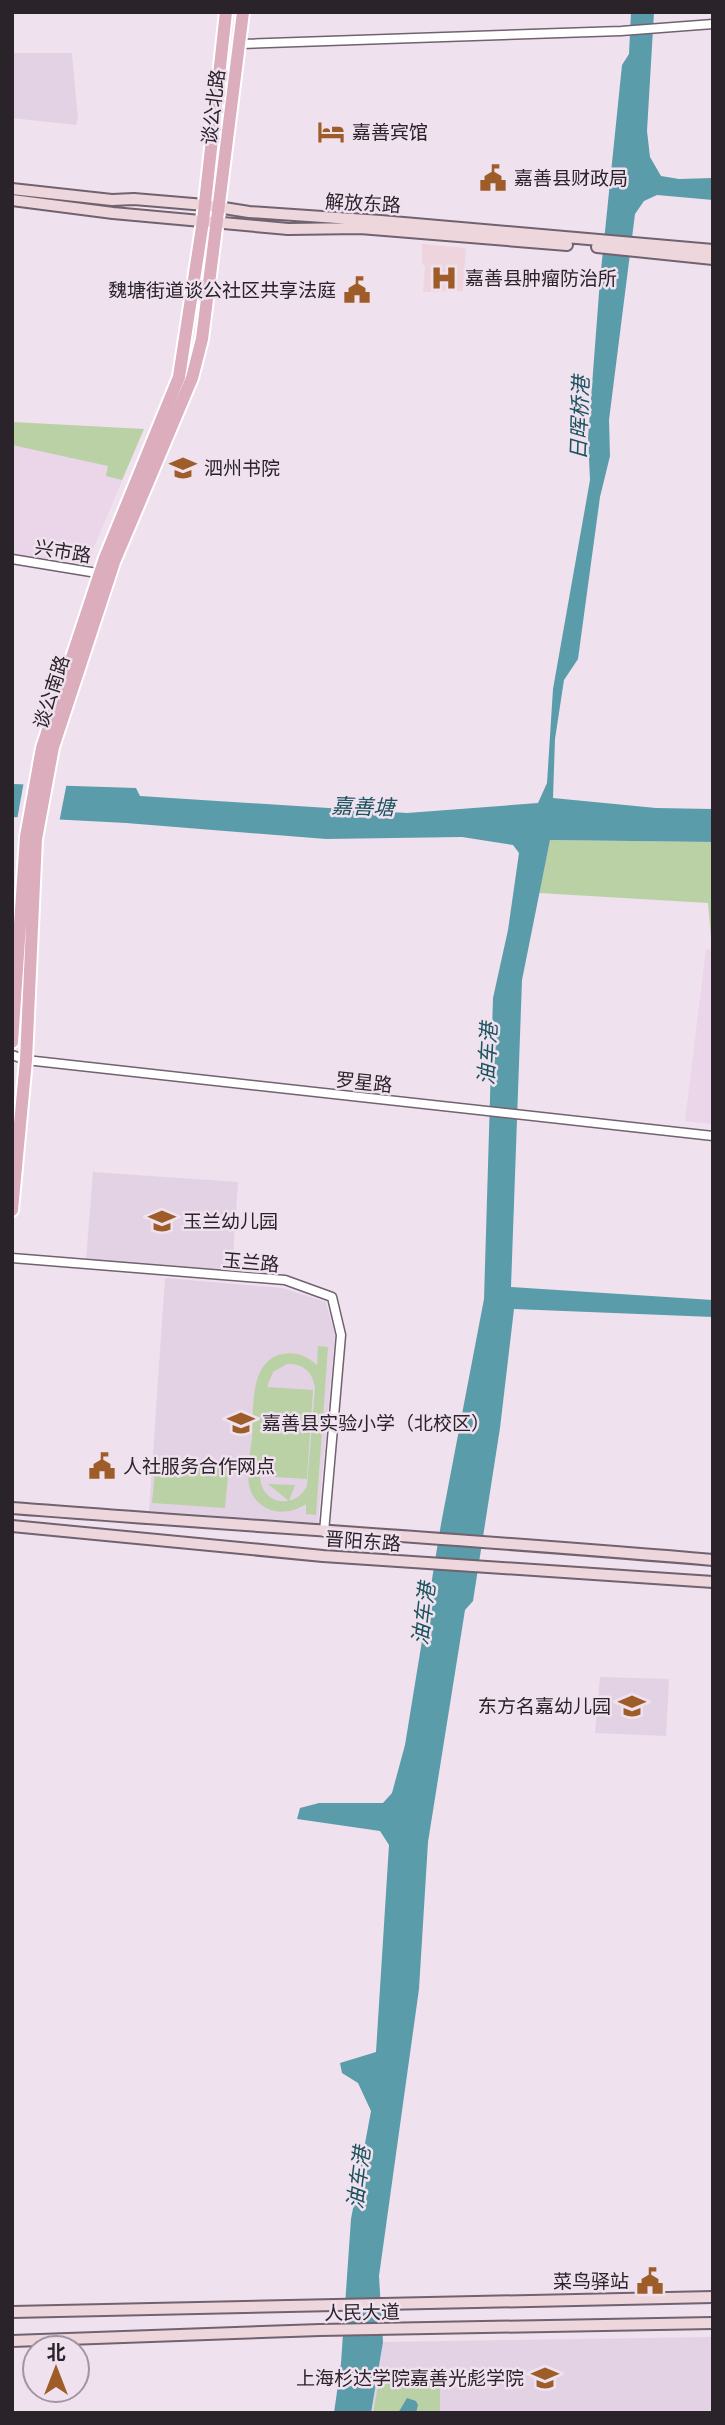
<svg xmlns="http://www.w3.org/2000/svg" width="725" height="2425" font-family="Merriweather,'Noto Sans SC',serif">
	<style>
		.built { fill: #ebd5e9 }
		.education { fill: #e3d2e4 }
		.medical { fill: #eed5dd }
		.green { fill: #bad1a6; fill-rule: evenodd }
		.water { fill: #5b9caa }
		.pier { fill: #f0e1ef }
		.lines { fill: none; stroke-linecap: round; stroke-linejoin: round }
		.minor-casing { stroke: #70626e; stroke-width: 11 }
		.secondary-casing { stroke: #70626e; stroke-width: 14 }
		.primary-casing { stroke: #fff; stroke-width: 16 }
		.minor { stroke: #fff; stroke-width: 8 }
		.secondary { stroke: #eed6dd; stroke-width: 10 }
		.primary { stroke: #dcadbc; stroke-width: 12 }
		.labels { text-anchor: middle; stroke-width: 5; stroke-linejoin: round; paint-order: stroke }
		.street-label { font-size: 19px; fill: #2a242a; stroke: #f0e1ef }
		.poi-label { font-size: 19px; fill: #2a242a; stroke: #f0e1ef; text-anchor: start }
		.water-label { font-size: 21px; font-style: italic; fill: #1b535e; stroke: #f0e1ef }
	</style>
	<rect width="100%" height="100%" fill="#f0e1ef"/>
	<path class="built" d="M12 422 144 429 91 554 71 560 51 556 50 561 12 553Z
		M706 949 713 950V1124L685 1121Z"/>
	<path class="education" d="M12 53H72L78 119 76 125 12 118Z
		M93 1172 238 1182 232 1272 86 1260Z
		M165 1278 283 1288 326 1302 335 1335 318 1523 149 1511Z
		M600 1677 669 1679 666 1736 595 1733Z
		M713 2337V2413H371L383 2342Z"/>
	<path class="medical" d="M422 244 466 248 463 291 423 292 425 266 422 264Z"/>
	<path class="green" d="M12 422 144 429 122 480 106 476 108 466 12 445Z
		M550 840 713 842V938H711L708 903 539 893Z
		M318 1346 328 1347 316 1515 306 1514V1504C287 1517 261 1514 251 1492 245 1476 250 1454 252 1438 254 1411 248 1362 282 1354 296 1351 307 1356 317 1365ZM287 1364C303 1363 313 1372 315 1388L307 1486C295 1510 261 1505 260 1476L307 1479 313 1390 267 1387 273 1372Z
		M156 1460 229 1465 225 1508 152 1503Z
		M268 1484 295 1485 289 1501Z
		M380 2374 440 2375V2410L436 2413H373Z"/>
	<path class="water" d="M631 12H654L647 131 650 157 661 176 679 179 713 178V200L657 195 644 201 635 214 609 420 610 456 600 497 578 659 564 680 555 739 553 798 656 808 713 809V842L550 840 522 980 511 1287 713 1300V1317L514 1309 500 1428 473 1601 465 1610 428 1842 419 1989 379 2276 383 2342 371 2413H334L341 2363 351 2219 371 2111 358 2083 342 2073 340 2063 376 2052 389 1845 380 1831 297 1819 300 1808 319 1803H383L392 1793 405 1745 441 1524 484 1299 493 998 508 930 519 853 513 845 462 837 326 839 126 823 12 817V784L136 788 140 796 407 813 538 803 547 783 553 689 590 480 588 438 600 280 622 65 629 54Z
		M407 2398 416 2401 418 2405 416 2413H398Z"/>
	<path class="pier" d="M24 781 67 782 59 823 17 820Z"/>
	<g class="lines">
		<defs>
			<path id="minor" d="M240 44 621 31 713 24
				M12 559 103 574
				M12 1055 26 1060 713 1136
				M12 1258 285 1280 332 1297 341 1335 324 1532"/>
			<path id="secondary" d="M12 189 112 200 134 199 205 205 249 212 381 221 713 250
				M12 200 113 213 288 229 360 228 567 245
				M597 247 713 259
				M12 1508C246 1526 479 1540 713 1560
				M12 1526 323 1556 713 1582
				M12 2312 713 2297
				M12 2341 320 2330 713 2323"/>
			<path id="primary" d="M12 1042 26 837 42 748 105 558 179 377 203 221 226 12
				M12 1210 26 1060 36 839 53 747 114 562 192 378 202 339 243 12"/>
		</defs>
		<use href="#minor" class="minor-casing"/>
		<use href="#secondary" class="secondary-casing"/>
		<use href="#primary" class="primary-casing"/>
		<use href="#minor" class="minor"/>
		<use href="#secondary" class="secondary"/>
		<use href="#primary" class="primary"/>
	</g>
	<defs>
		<symbol id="hotel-bare" viewBox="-9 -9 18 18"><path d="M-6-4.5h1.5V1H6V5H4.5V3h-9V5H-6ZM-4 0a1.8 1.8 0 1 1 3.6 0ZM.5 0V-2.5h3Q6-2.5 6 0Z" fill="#9e5c29" stroke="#f0e1ef" stroke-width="2.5" paint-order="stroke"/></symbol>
		<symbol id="civic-bare" viewBox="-9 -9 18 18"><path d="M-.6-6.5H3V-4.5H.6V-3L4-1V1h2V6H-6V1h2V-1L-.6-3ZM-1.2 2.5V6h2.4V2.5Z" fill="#9e5c29" stroke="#f0e1ef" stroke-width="2.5" paint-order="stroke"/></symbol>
		<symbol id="hospital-bare" viewBox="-9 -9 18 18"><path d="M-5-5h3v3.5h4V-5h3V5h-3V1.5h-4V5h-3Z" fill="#9e5c29" stroke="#f0e1ef" stroke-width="2.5" paint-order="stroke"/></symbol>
		<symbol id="school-bare" viewBox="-9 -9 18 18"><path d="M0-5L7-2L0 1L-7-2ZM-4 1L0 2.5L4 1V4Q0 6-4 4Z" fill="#9e5c29" stroke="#f0e1ef" stroke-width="2.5" paint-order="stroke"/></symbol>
		<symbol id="university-bare" viewBox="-9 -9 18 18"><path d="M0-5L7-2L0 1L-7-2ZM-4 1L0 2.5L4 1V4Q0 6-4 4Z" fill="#9e5c29" stroke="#f0e1ef" stroke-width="2.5" paint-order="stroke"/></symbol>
	</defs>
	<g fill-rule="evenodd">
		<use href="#hotel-bare" x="312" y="113" width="38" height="38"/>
		<use href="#civic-bare" x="474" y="159" width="38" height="38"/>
		<use href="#hospital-bare" x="425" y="259" width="38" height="38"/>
		<use href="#civic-bare" x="338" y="271" width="38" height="38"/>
		<use href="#school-bare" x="164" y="449" width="38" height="38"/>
		<use href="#school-bare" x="143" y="1202" width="38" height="38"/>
		<use href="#school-bare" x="222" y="1404" width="38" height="38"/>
		<use href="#civic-bare" x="83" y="1447" width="38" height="38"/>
		<use href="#school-bare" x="613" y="1687" width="38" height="38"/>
		<use href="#civic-bare" x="631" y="2262" width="38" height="38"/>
		<use href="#university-bare" x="526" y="2359" width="38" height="38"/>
	</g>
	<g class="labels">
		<g class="street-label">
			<text transform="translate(213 107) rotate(-83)" y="7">谈公北路</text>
			<text transform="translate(363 203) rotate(3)" y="7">解放东路</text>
			<text transform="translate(63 551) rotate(9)" y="7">兴市路</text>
			<text transform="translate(51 692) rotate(-72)" y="7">谈公南路</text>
			<text transform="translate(364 1082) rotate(6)" y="7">罗星路</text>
			<text transform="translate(251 1262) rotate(5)" y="7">玉兰路</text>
			<text transform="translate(363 1541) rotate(4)" y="7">晋阳东路</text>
			<text transform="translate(362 2312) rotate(-1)" y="7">人民大道</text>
		</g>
		<g class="poi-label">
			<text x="352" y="139">嘉善宾馆</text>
			<text x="514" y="185">嘉善县财政局</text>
			<text x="465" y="285">嘉善县肿瘤防治所</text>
			<text x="336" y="297" text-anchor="end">魏塘街道谈公社区共享法庭</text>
			<text x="204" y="475">泗州书院</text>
			<text x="183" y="1228">玉兰幼儿园</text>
			<text x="262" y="1430">嘉善县实验小学（北校区）</text>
			<text x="123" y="1473">人社服务合作网点</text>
			<text x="611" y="1713" text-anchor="end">东方名嘉幼儿园</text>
			<text x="629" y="2288" text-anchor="end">菜鸟驿站</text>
			<text x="524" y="2385" text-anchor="end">上海杉达学院嘉善光彪学院</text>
		</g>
		<g class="water-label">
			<text transform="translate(580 418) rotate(-88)" y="7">日晖桥港</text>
			<text transform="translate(363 807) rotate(2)" y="7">嘉善塘</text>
			<text transform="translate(488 1054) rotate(-87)" y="7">油车港</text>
			<text transform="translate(424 1614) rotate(-83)" y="7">油车港</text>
			<text transform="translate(359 2178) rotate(-83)" y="7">油车港</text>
		</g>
	</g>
	<rect width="725" height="2425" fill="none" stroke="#2a242a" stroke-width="28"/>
	<g transform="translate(56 2369)"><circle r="33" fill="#f0e1ef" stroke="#a195a0" stroke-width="2"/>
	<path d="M0-5L12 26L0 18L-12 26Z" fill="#9e5c29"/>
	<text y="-10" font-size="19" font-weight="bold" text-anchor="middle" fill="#2a242a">北</text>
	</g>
</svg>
